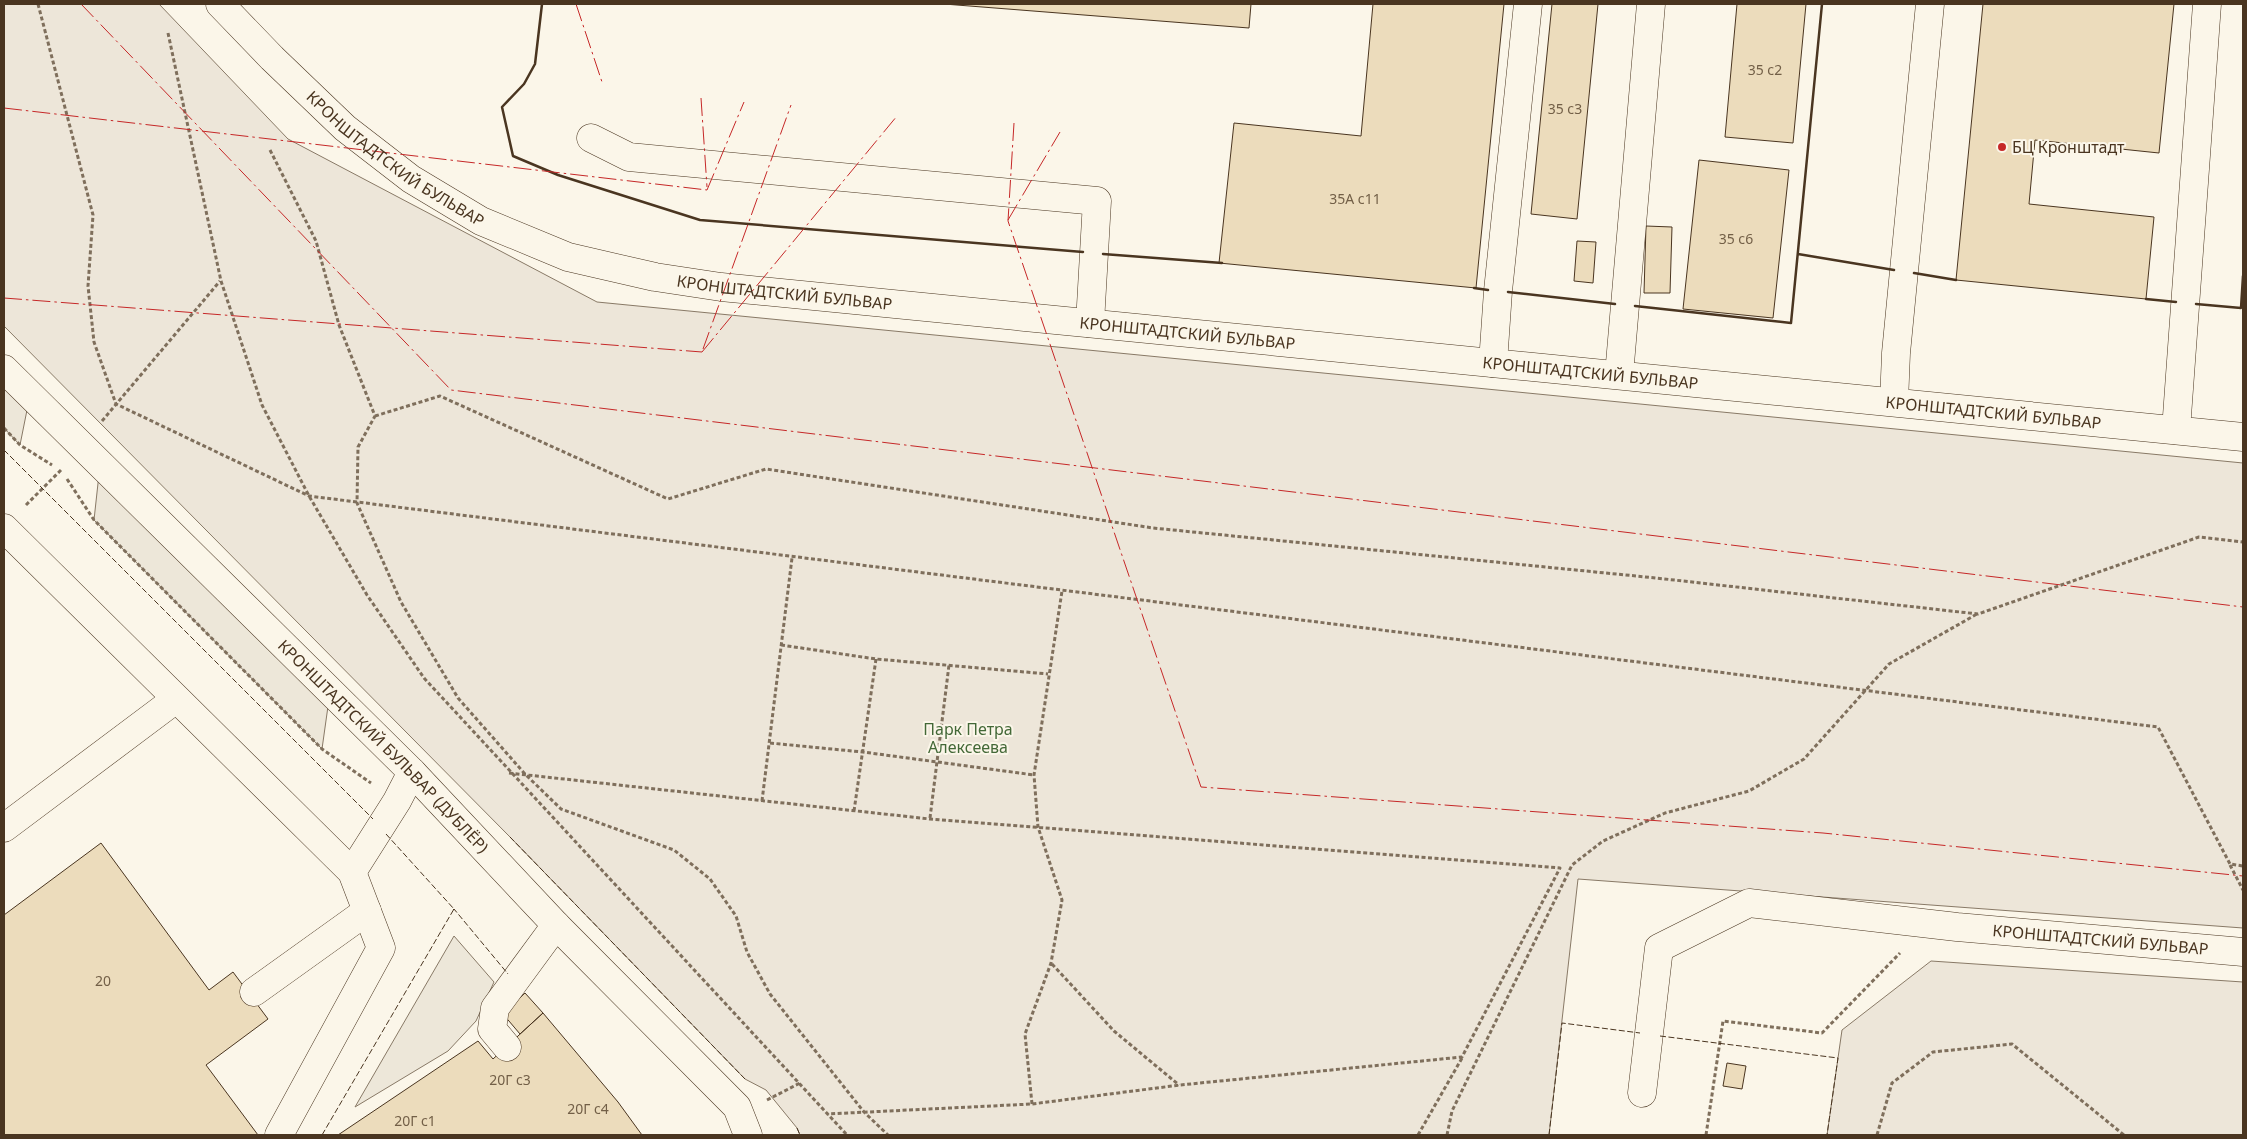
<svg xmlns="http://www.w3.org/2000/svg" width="2247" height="1139" font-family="'Noto Sans',sans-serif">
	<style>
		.green { fill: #ede6d9; stroke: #887966 }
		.parking { fill: #ede7d9; stroke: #887966 }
		.building { fill: #ecdcbc; stroke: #4a3520 }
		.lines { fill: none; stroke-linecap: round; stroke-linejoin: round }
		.minor-casing { stroke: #4a3520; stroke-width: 29 }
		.major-casing { stroke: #4a3520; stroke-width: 29 }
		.path { stroke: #7f6f5c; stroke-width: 3; stroke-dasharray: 4 2.5; stroke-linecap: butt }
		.minor { stroke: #fbf6e9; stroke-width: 28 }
		.major { stroke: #fbf6e9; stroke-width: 28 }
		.fence { stroke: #4a3520; stroke-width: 1; stroke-dasharray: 6 2.5; stroke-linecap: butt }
		.wall { stroke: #4a3520; stroke-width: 2.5 }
		.power { stroke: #c62828; stroke-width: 1; stroke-dasharray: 18 4 2.5 4; stroke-linecap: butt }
		.poi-dot { fill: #c62828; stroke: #fbf6e9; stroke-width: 2 }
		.labels { text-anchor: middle; stroke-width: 4; stroke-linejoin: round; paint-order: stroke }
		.number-label { font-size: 14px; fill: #725f47 }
		.poi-label { font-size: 16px; fill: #4a3520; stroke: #fbf6e9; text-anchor: start }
		.street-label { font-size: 16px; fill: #4a3520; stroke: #fbf6e9 }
		.park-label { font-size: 16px; fill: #436837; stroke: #fbf6e9 }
	</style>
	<rect width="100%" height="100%" fill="#fbf6e9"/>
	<path class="green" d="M4 4H159L288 139 597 302 2243 463V928L1578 879 1549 1135H800L797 1128 766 1090 745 1079 510 837 4 326Z
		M1931 961 2243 982V1135H1827L1842 1030Z"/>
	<path class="parking" d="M4 369 30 395 20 445 4 428Z
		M100 465 330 692 322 749 94 520Z
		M454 936 494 982 476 1021 448 1051 355 1107Z"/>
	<path class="building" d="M944 4H1251L1249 28Z
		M1373 4H1504L1476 288 1219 263 1234 123 1361 136Z
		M1552 4H1598L1577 219 1531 214Z
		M1737 4H1806L1793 143 1725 137Z
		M1983 4H2174L2159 153 2035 140 2029 204 2154 217 2146 299 1956 280Z
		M1699 160 1789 170 1773 318 1683 309Z
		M1646 226 1672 227 1670 293H1644Z
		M1577 241 1596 242 1593 283 1574 281Z
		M101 843 209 990 233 972 268 1019 206 1065 258 1135H4V915Z
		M525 993 543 1013 520 1034 503 1014Z
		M543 1013 618 1102 642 1135H338L478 1041 493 1059Z
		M1727 1063 1746 1066 1742 1089 1723 1086Z"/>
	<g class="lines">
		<defs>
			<g id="minor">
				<path d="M591 138 629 157 1097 201 1090 323"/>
				<path d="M1493 363 1498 291 1528 4"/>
				<path id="s1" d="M4 369 412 772 556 925 737 1107 748 1135"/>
				<path d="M1619 375 1651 4"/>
				<path d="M1894 402 1896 353 1930 4"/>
				<path d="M2176 430 2207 4"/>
				<path d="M4 528 352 872 381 948 279 1135"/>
				<path d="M4 828 176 699"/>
				<path d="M352 872 397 801 412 772"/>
				<path d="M254 992 367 911"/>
				<path d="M507 1047 492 1029 495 1008 556 925"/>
				<path id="s2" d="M1642 1093 1659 948 1749 903 1957 927 2243 952"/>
			</g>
			<g id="major">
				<path id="s3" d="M220 4 272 58 345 128 411 179 481 221 568 257 655 277 721 287 2243 437"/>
			</g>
		</defs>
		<use href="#minor" class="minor-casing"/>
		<use href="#major" class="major-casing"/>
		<path class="path" d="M38 4 93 215 88 286 94 342 116 404 309 496 2158 727 2230 864 2243 866
			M168 33 221 281 262 405 309 496 367 595 424 678 847 1135
			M270 150 316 241 339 325 375 416 358 447 357 503 401 602 458 698 525 774 561 809 674 850 710 879 736 916 747 952 770 994 864 1112 888 1135
			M375 416 440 396 668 499 766 469 1153 528 1656 578 1978 614 2199 537 2243 542
			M102 421 220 281
			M4 428 20 445 52 465
			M67 479 94 520 322 749 371 783
			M26 505 61 470
			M781 645 876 659 1048 674
			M770 743 863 752 1034 775
			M509 773 930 819 1560 868 1462 1057 1180 1085 1032 1104 827 1114
			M762 801 792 558
			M854 811 876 659
			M930 818 949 665
			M2230 865 2243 890
			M1052 964 1114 1031 1179 1085
			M767 1100 800 1083
			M1032 1104 1025 1034 1051 963 1062 900 1038 827 1034 775 1062 591
			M1418 1135 1462 1058
			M1447 1135 1452 1111 1572 865 1603 841 1665 813 1749 791 1804 759 1889 664 1977 614
			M1706 1135 1723 1021 1822 1033 1900 953
			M1877 1135 1892 1083 1933 1052 2012 1044 2124 1135"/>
		<use href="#minor" class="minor"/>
		<use href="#major" class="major"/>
		<path class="fence" d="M4 450 373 819
			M510 837 745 1079
			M453 910 454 909 508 974
			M1660 1036 1838 1058 1827 1135
			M797 1128 800 1135
			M322 1135 454 909 386 834
			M1549 1135 1562 1023 1640 1033"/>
		<path class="wall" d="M542 4 535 64 524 84 502 107 513 156 558 175 700 220 1083 252
			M1103 254 1222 263
			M1798 254 1894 270
			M1914 273 1956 280
			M1474 288 1488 290
			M1508 292 1615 304
			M2146 299 2176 302
			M2196 304 2241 308 2243 276
			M1635 306 1791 323 1822 4"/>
		<path class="power" d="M81 4 451 390 2243 607
			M576 4 602 82
			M701 98 707 187
			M4 108 707 190
			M1014 123 1008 221 1201 787 1823 833 2243 876
			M707 190 744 102
			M1008 220 1060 132
			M4 298 702 352
			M703 349 791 105
			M702 352 897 116"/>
	</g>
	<circle class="poi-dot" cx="2002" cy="147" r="5"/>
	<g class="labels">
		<g class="number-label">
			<text x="1765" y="75">35 с2</text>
			<text x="1565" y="114">35 с3</text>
			<text x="1355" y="204">35А с11</text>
			<text x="1736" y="244">35 с6</text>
			<text x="103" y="986">20</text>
			<text x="510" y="1085">20Г с3</text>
			<text x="588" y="1114">20Г с4</text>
			<text x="415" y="1126">20Г с1</text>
		</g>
		<g class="poi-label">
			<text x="2012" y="153">БЦ Кронштадт</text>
		</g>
		<g class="street-label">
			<text dy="6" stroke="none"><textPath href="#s3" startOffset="235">КРОНШТАДТСКИЙ БУЛЬВАР</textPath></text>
			<text dy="6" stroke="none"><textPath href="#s3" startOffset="655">КРОНШТАДТСКИЙ БУЛЬВАР</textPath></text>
			<text dy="6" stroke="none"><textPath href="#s3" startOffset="1060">КРОНШТАДТСКИЙ БУЛЬВАР</textPath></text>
			<text dy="6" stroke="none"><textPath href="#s3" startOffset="1465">КРОНШТАДТСКИЙ БУЛЬВАР</textPath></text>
			<text dy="6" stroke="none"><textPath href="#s3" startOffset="1870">КРОНШТАДТСКИЙ БУЛЬВАР</textPath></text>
			<text dy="6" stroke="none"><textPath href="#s1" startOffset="535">КРОНШТАДТСКИЙ БУЛЬВАР (ДУБЛЁР)</textPath></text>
			<text dy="6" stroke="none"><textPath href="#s2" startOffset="600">КРОНШТАДТСКИЙ БУЛЬВАР</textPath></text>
		</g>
		<g class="park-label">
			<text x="968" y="735">Парк Петра<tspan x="968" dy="18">Алексеева</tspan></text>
		</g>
	</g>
	<rect width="2247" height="1139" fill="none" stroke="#4a3520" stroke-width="10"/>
</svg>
